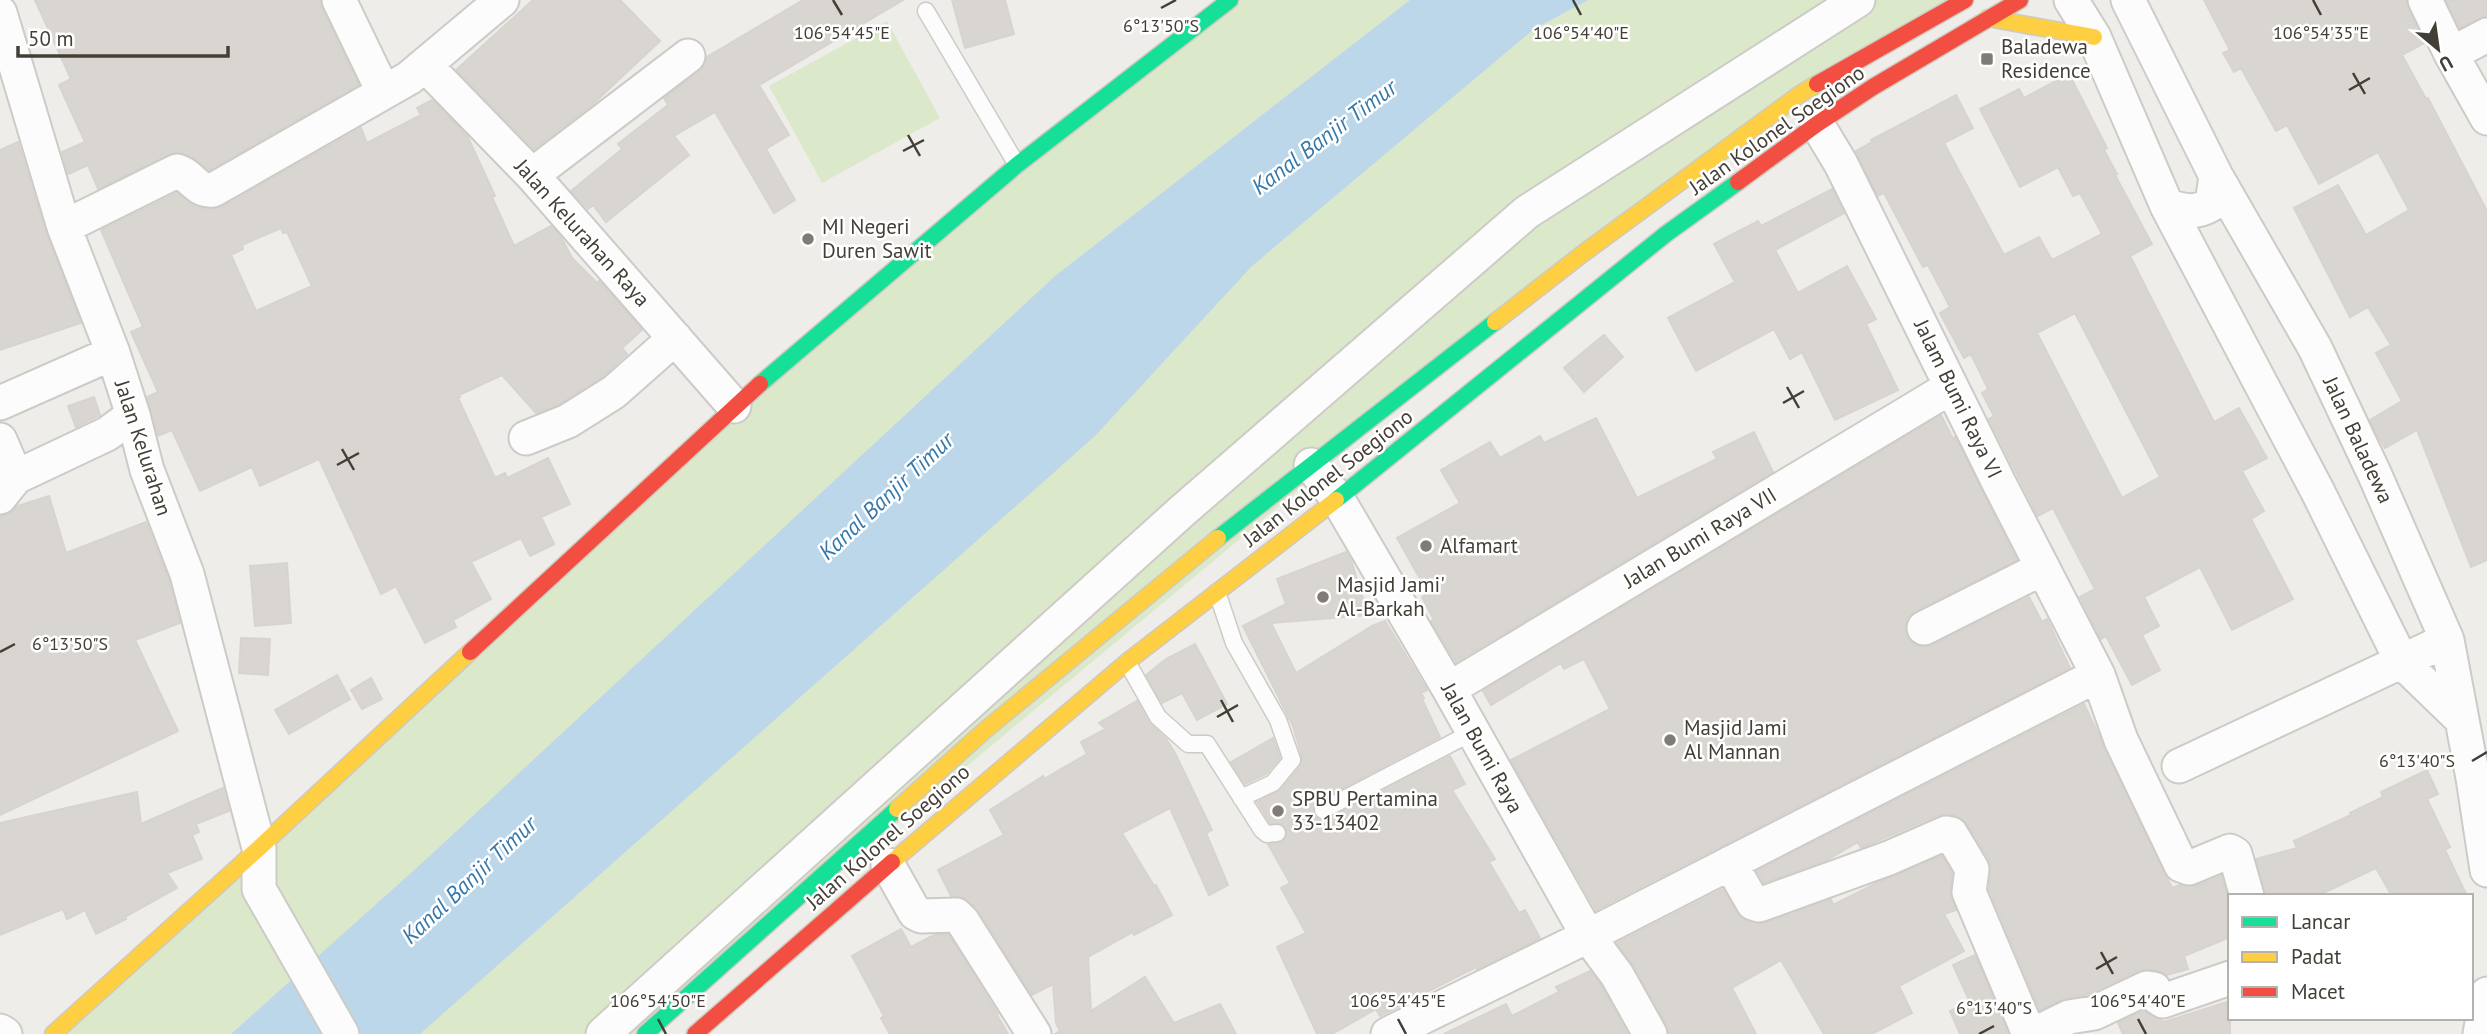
<svg xmlns="http://www.w3.org/2000/svg" width="2487" height="1034" font-family="'PT Sans',sans-serif">
	<style>
		.green { fill: #dce8ca }
		.water { fill: #bcd7ea }
		.building { fill: #d9d6d1; stroke: #d7d4cf; stroke-width: 2; fill-rule: evenodd }
		.lines { fill: none; stroke-linecap: round; stroke-linejoin: round }
		.lane-casing { stroke: #cdcbc7; stroke-width: 19 }
		.street-casing { stroke: #cdcbc7; stroke-width: 37 }
		.fast-casing { stroke: #cecac0; stroke-width: 19 }
		.slow-casing { stroke: #cecac0; stroke-width: 19 }
		.jam-casing { stroke: #cecac0; stroke-width: 19 }
		.lane { stroke: #fdfcfc; stroke-width: 16 }
		.street { stroke: #fdfcfc; stroke-width: 33 }
		.fast { stroke: #16e098; stroke-width: 16 }
		.slow { stroke: #ffcf43; stroke-width: 16 }
		.jam { stroke: #f24e42; stroke-width: 16 }
		.ticks { fill: none; stroke: #443f36; stroke-width: 2.5 }
		.poi-dot { fill: #807c75; stroke: #fff; stroke-width: 2.5 }
		.labels { text-anchor: middle; stroke-width: 5; stroke-linejoin: round; paint-order: stroke }
		.poi-label { font-size: 21px; fill: #443f36; stroke: #fff; text-anchor: start }
		.street-label { font-size: 21px; fill: #443f36; stroke: #fff }
		.water-label { font-size: 23px; font-style: italic; fill: #3678a9; stroke: #fff }
		.ticks-label { font-size: 18px; text-anchor: middle; fill: #443f36; stroke: #fff; stroke-width: 5; stroke-linejoin: round; paint-order: stroke }
	</style>
	<rect width="100%" height="100%" fill="#efede9"/>
	<path class="green" d="M1230 0H1965L1581 255 645 1034H53L734 406Z
		M887 21 940 118 822 183 769 86Z"/>
	<path class="water" d="M1410 0H1588L1534 29 1252 266 1095 436 420 1034H231L422 863 1055 276Z"/>
	<path class="building" d="M35 0H320L322 8 359 85 209 170 192 157 176 152 98 189 88 165 68 174 62 152 85 142 59 85 71 79Z
		M533 0H620L660 41 593 104 534 149 456 70Z
		M803 0H903L759 85 789 135 766 149 795 200 774 213 715 112 674 136 689 155 606 222 593 205 588 209 571 191 622 149 618 144 668 105 664 98 700 71 705 64 707 57Z
		M952 0H1005L1014 34 965 48Z
		M2204 0H2406L2408 8 2424 43 2402 55 2426 99 2428 98 2487 211V560L2471 567 2417 430 2385 448 2376 433 2370 420 2402 401 2376 353 2391 345 2368 307 2350 317 2294 208 2338 185 2366 235 2409 210 2378 152 2319 184 2287 125 2276 131 2241 68 2234 72 2223 53 2230 50Z
		M2446 0H2487V16L2460 28Z
		M2069 74 2107 148 2104 150 2117 174 2115 175 2152 244 2130 256 2214 422 2239 408 2267 458 2242 471 2264 511 2251 519 2293 599 2232 630 2200 567 2144 597 2159 626 2142 635 2160 670 2132 685 2106 636 2101 639 2080 597 2095 589 2053 508 2038 516 1989 419 1994 416 1982 393 1988 389 1971 354 1964 358 1940 313 1950 307 1928 265 1923 267 1884 193 1878 196 1856 151 1872 142 1871 140 1956 95 1973 128 1944 143 2004 255 2039 237 2052 260 2102 234 2080 193 2073 196 2058 167 2020 187 1980 109 2019 89 2024 98ZM2075 313 2160 477 2122 498 2037 333Z
		M432 100 467 135 495 196 492 197 514 246 551 226 561 237 572 258 597 283 599 281 642 330 622 348 627 354 602 377 559 404 536 413 502 375 459 395 460 397 458 398 495 478 505 473 507 478 548 458 570 504 541 517 554 544 551 546 530 556 521 538 471 562 491 599 453 620 456 627 425 643 396 586 381 594 319 459 260 486 252 467 200 491 172 430 158 436 147 397 158 392 131 332 143 327 101 230 177 193 197 207 213 209 222 207 361 128 367 143 421 115 417 108ZM281 228 283 233 287 232 312 286 256 311 231 255 243 249 242 245Z
		M18 142 46 233 81 323 0 350V150Z
		M1832 189 1844 213 1775 250 1798 293 1847 266 1876 319 1866 324 1898 390 1835 420 1802 352 1790 359 1774 329 1696 371 1668 318 1735 282 1714 244 1758 221 1761 226Z
		M1604 335 1623 357 1584 392 1564 368Z
		M94 397 100 415 76 427 68 406Z
		M1941 415 1953 439 1955 437 2017 560 1915 611 1908 617 1905 626 1907 637 1914 644 1922 647 1932 645 2029 597 2042 622 2047 619 2070 668 1596 910 1511 760 1610 709 1584 659 1564 669 1561 663 1491 705 1483 691Z
		M1596 418 1637 498 1717 459 1713 452 1754 432 1773 472 1456 662 1431 621 1434 620 1422 597 1428 593 1397 538 1460 503 1441 470 1490 442 1500 458 1540 436 1544 443Z
		M49 496 66 553 146 522 169 580 180 623 135 640 178 731 0 815V516L8 515 18 506Z
		M1346 552 1351 560 1368 615 1271 623 1296 673 1372 626 1385 621 1427 690 1421 693 1424 698 1422 699 1440 737 1318 801 1314 805 1313 814 1318 819H1328L1450 756 1465 784 1452 790 1495 859 1489 862 1519 913 1525 910 1540 938 1477 969 1476 967 1380 1016 1376 1009 1332 1034H1317L1277 947 1306 933 1281 888 1290 883 1268 844 1283 842 1287 831 1282 824 1270 823 1257 802 1281 790 1300 767 1302 757 1293 726 1243 626 1286 604 1277 579Z
		M287 563 291 623 255 626 250 566Z
		M241 638 270 639 268 675 239 673Z
		M1195 644 1227 704 1197 720 1182 693 1162 703 1146 675 1166 659Z
		M337 675 350 699 289 734 275 710Z
		M371 678 382 699 362 709 351 690Z
		M1137 701 1149 723 1166 739 1175 753 1212 830 1206 833 1228 885 1209 895 1170 808 1122 833 1154 886 1156 885 1172 915 1134 935 1133 932 1088 957 1091 1011 1145 977 1174 1023 1220 1004 1236 1034H1055L1060 1031 1056 1023 1053 984 1032 995 979 911 964 897 951 896 938 870 1004 835 990 810 1043 776 1044 779 1087 754 1081 742 1106 729 1099 723Z
		M2084 704 2172 888 2180 885 2196 886 2221 876 2230 904V937L2184 956 2188 969 2167 975 2157 970H2140L2088 994 2061 1000 2040 1010 1989 889 1991 871 1989 859 1967 824 1955 815H1938L1861 848 1858 842 1827 860 1764 883 1757 871Z
		M1273 738 1280 758 1266 774 1245 784 1231 762Z
		M2427 770 2438 794 2427 799 2450 847 2445 850 2467 896H2392L2376 868 2317 896H2266L2256 859 2297 848 2294 841 2351 815 2350 813 2383 797 2381 792Z
		M223 788 229 811 196 824 199 832 192 835 202 859 167 873 177 888 125 917 126 919 96 934 85 910 67 919 63 909 0 935V823L137 792 141 824Z
		M1942 856 1952 873 1950 890 1956 910 1944 914 1964 951 1899 986 1912 1013 1872 1034H1824L1781 960 1732 988 1756 1034H1669L1667 1025 1634 966 1617 943 1723 889 1737 913 1747 921 1765 923 1831 899 1833 905 1879 882Z
		M901 929 911 947 934 935 948 934 998 1014 997 1015 1008 1034H890L881 1018 884 1016 852 956Z
		M1975 955 2008 1034H1960L1950 1011 1970 1002 1953 965Z
		M1590 971 1601 985 1628 1034H1444L1506 1004 1512 1016 1559 992 1556 987Z
		M2230 1001V1034H2123L2118 1023 2144 1011 2164 1022Z"/>
	<g class="lines">
		<defs>
			<path id="lane" d="M926 11 1017 165
				M1217 592 1234 643 1278 720 1292 760 1273 783 1241 798
				M1127 662 1158 717 1188 744H1207L1262 830 1267 834 1277 833
				M1323 810 1473 732"/>
			<path id="street" d="M339 0 383 91
				M2071 0 2094 37 2167 206 2318 492 2402 662 2461 719
				M2128 0 2216 176 2315 348 2374 473 2447 640 2473 778 2487 870
				M2425 0 2451 54 2487 118
				M0 13 64 227 113 353 133 415 147 470 187 574 259 848V889L342 1034
				M2451 54 2487 35
				M426 66 532 175 734 406
				M1817 124 1841 164 1999 483 2098 675 2121 740 2181 865 2189 868 2194 866 2230 851 2235 854 2247 896
				M532 175 688 56
				M2167 206C2185 211 2196 214 2212 204L2216 176
				M64 227 177 171C192 175 196 192 213 190L409 78 502 0
				M0 403 113 353
				M526 438 568 421 614 392 675 338
				M0 440 16 477
				M1311 465 1337 498 1449 689 1588 936 1617 975 1650 1034
				M0 497 16 477 107 434 133 415
				M1924 628 2043 568
				M1449 689 1951 387
				M2179 766 2447 640
				M1730 863 1753 903 1759 905 1889 858 1946 833 1951 834 1972 869 1969 892 2029 1034
				M888 865 915 913 921 916 956 915 963 922 1034 1034
				M0 1031 5 1034
				M603 1034 1181 512 1527 212 1858 0
				M1388 1034 1588 936 2098 675
				M2034 1034 2069 1017 2094 1013 2147 988 2154 989 2157 997 2163 1001 2230 978
				M2480 1034 2487 994"/>
			<path id="fast" d="M760 384 1017 165 1230 0
				M1336 500 1666 234 1738 182
				M1218 538 1495 322
				M645 1034 897 809"/>
			<path id="slow" d="M1988 18 2094 37
				M1495 322 1581 255 1800 94 1817 84
				M897 809 984 731 1218 538
				M892 862 1127 662 1336 500
				M53 1034 259 848 470 652"/>
			<path id="jam" d="M1817 84 1965 0
				M1738 182 1817 124 1873 87 2020 0
				M470 652 760 384
				M695 1034 892 862"/>
		</defs>
		<use href="#lane" class="lane-casing"/>
		<use href="#street" class="street-casing"/>
		<use href="#fast" class="fast-casing"/>
		<use href="#slow" class="slow-casing"/>
		<use href="#jam" class="jam-casing"/>
		<use href="#lane" class="lane"/>
		<use href="#street" class="street"/>
		<use href="#fast" class="fast"/>
		<use href="#slow" class="slow"/>
		<use href="#jam" class="jam"/>
	</g>
	<path class="ticks" d="M833 0 842 15M1573 0 1581 15M2313 0 2321 15M1161 8 1176 0M2353 73 2365 94M2349 90 2370 78M908 135 920 156M903 151 924 140M1787 387 1799 408M1783 403 1804 391M342 449 354 470M337 465 359 453M0 652 15 644M1221 700 1233 722M1217 717 1238 705M2472 761 2487 752M2101 952 2113 974M2096 969 2117 957M658 1019 666 1034M1398 1019 1406 1034M2138 1019 2146 1034M1979 1034 1994 1026"/>
	<g class="poi-dot">
		<rect x="1980" y="52" width="14" height="14" rx="3.5"/>
		<circle cx="808" cy="239" r="7"/>
		<circle cx="1426" cy="546" r="7"/>
		<circle cx="1323" cy="597" r="7"/>
		<circle cx="1670" cy="740" r="7"/>
		<circle cx="1278" cy="811" r="7"/>
	</g>
	<g class="labels">
		<g class="poi-label">
			<text x="2001" y="54">Baladewa<tspan x="2001" dy="24">Residence</tspan></text>
			<text x="822" y="234">MI Negeri<tspan x="822" dy="24">Duren Sawit</tspan></text>
			<text x="1440" y="553">Alfamart</text>
			<text x="1337" y="592">Masjid Jami'<tspan x="1337" dy="24">Al-Barkah</tspan></text>
			<text x="1684" y="735">Masjid Jami<tspan x="1684" dy="24">Al Mannan</tspan></text>
			<text x="1292" y="806">SPBU Pertamina<tspan x="1292" dy="24">33-13402</tspan></text>
		</g>
		<g class="street-label">
			<text transform="translate(1777 130) rotate(-35)" y="7">Jalan Kolonel Soegiono</text>
			<text transform="translate(582 233) rotate(48)" y="7">Jalan Kelurahan Raya</text>
			<text transform="translate(1958 399) rotate(64)" y="7">Jalam Bumi Raya VI</text>
			<text transform="translate(2358 440) rotate(65)" y="7">Jalan Baladewa</text>
			<text transform="translate(143 448) rotate(72)" y="7">Jalan Kelurahan</text>
			<text transform="translate(1328 478) rotate(-38)" y="7">Jalan Kolonel Soegiono</text>
			<text transform="translate(1700 538) rotate(-31)" y="7">Jalan Bumi Raya VII</text>
			<text transform="translate(1482 748) rotate(61)" y="7">Jalan Bumi Raya</text>
			<text transform="translate(888 837) rotate(-41)" y="7">Jalan Kolonel Soegiono</text>
		</g>
		<g class="water-label">
			<text transform="translate(1324 137) rotate(-37)" y="8">Kanal Banjir Timur</text>
			<text transform="translate(886 496) rotate(-43)" y="8">Kanal Banjir Timur</text>
			<text transform="translate(469 880) rotate(-43)" y="8">Kanal Banjir Timur</text>
		</g>
	</g>
	<g class="ticks-label">
		<text x="1161" y="32">6°13'50"S</text>
		<text x="842" y="39">106°54'45"E</text>
		<text x="1581" y="39">106°54'40"E</text>
		<text x="2321" y="39">106°54'35"E</text>
		<text x="70" y="650">6°13'50"S</text>
		<text x="2417" y="767">6°13'40"S</text>
		<text x="658" y="1007">106°54'50"E</text>
		<text x="1398" y="1007">106°54'45"E</text>
		<text x="2138" y="1007">106°54'40"E</text>
		<text x="1994" y="1014">6°13'40"S</text>
	</g>
	<rect x="2228" y="894" width="245" height="126" fill="#ffffff" stroke="#b4b2af" stroke-width="2"/>
	<rect x="2242" y="917" width="35" height="10" fill="#16e098" stroke="#b4b2af" stroke-width="2"/>
	<text x="2291" y="929" font-size="21" fill="#443f36">Lancar</text>
	<rect x="2242" y="952" width="35" height="10" fill="#ffcf43" stroke="#b4b2af" stroke-width="2"/>
	<text x="2291" y="964" font-size="21" fill="#443f36">Padat</text>
	<rect x="2242" y="987" width="35" height="10" fill="#f24e42" stroke="#b4b2af" stroke-width="2"/>
	<text x="2291" y="999" font-size="21" fill="#443f36">Macet</text>
	<g transform="translate(2438 49) rotate(151)" stroke="#ffffff" stroke-width="5" paint-order="stroke">
	<path d="M0-5L12 26L0 18L-12 26Z" fill="#443f36"/>
	<text y="-10" font-size="19" font-weight="bold" text-anchor="middle" fill="#443f36">U</text>
	</g>
	<path d="M18 46v10h210v-10" fill="none" stroke="#443f36" stroke-width="3.5"/>
	<text x="28" y="46" font-size="21" fill="#443f36" stroke="#ffffff" stroke-width="5" paint-order="stroke">50 m</text>
</svg>
